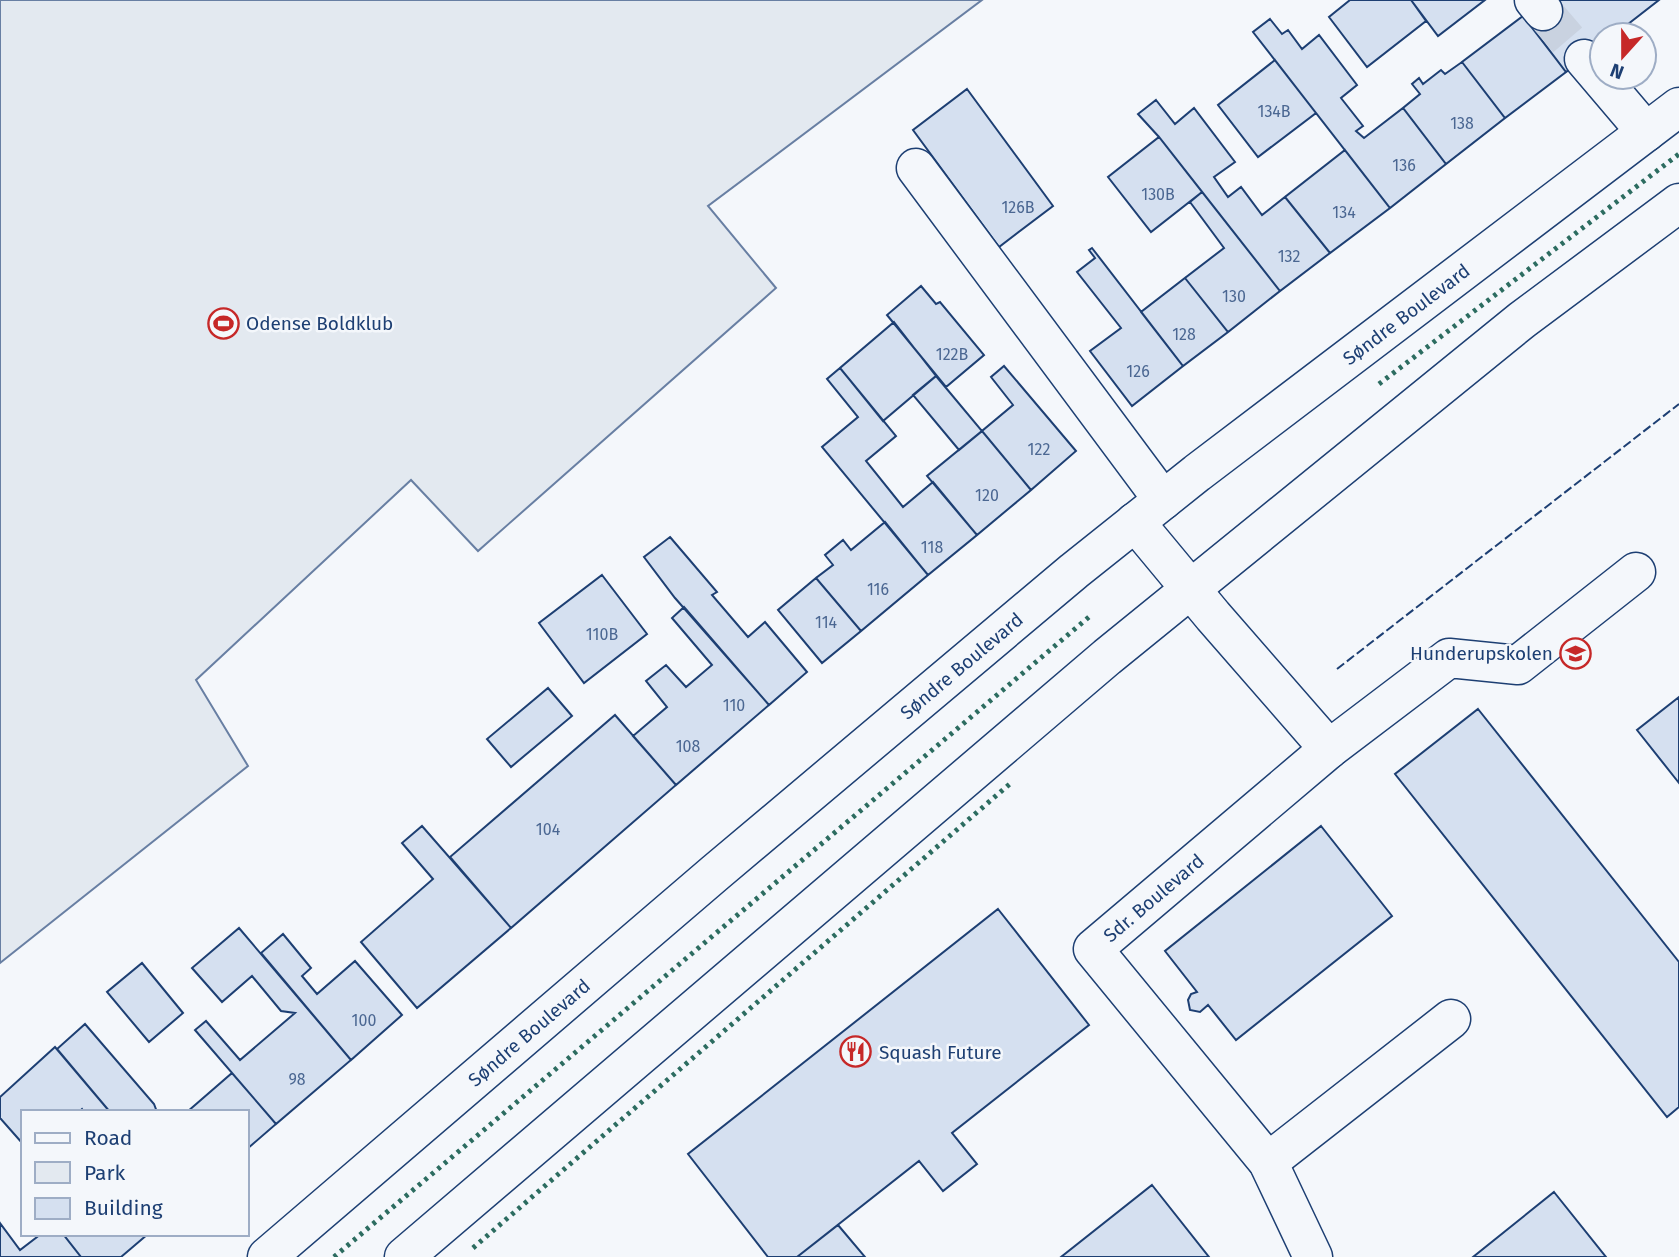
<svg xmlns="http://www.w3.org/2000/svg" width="1679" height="1257" font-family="'Fira Sans',sans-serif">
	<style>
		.green { fill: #e3e9f0; stroke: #687fa3; stroke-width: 2 }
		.building { fill: #d5e0f0; stroke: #1d3f73; stroke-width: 2 }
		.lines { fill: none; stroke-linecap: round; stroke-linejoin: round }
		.minor-tunnel { stroke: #c9d2e0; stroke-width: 38; stroke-dasharray: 38 19; stroke-linecap: butt }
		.minor-casing { stroke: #1d3f73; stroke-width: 41 }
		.minor { stroke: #f4f7fb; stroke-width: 38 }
		.hedge { stroke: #2c6c60; stroke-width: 5; stroke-dasharray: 3.5 5; stroke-linecap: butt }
		.fence { stroke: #1d3f73; stroke-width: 2; stroke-dasharray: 9 3.5; stroke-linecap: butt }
		.labels { text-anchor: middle; stroke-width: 5; stroke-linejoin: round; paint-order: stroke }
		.number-label { font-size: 16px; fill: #4b6792 }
		.street-label { font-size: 19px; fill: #1d3f73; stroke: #f4f7fb }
		.poi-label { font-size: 19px; fill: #1d3f73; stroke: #f4f7fb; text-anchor: start }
	</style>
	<rect width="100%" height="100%" fill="#f4f7fb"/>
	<path class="green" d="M0 0H982L708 206 776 288 478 551 411 480 196 680 248 766 0 963Z"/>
	<path class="building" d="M1350 0H1411L1426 21 1367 67 1329 17Z
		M1411 0H1485L1438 36Z
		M1557 0H1659L1614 35H1602V45L1566 72 1528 22Z
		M1523 16 1566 72 1505 118 1462 62Z
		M1270 19 1282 34 1288 30 1302 49 1319 35 1357 85 1341 98 1363 126 1356 131 1364 138 1403 108 1446 164 1390 208 1253 32Z
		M1275 60 1316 113 1258 157 1218 105Z
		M1462 62 1505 118 1446 164 1403 108 1420 94 1412 84 1419 78 1423 84 1441 70 1445 74Z
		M967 89 1053 206 999 247 913 130Z
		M1156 100 1175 124 1194 108 1235 162 1214 177 1228 197 1241 187 1262 215 1285 197 1330 253 1280 291 1159 137 1138 114Z
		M1159 137 1202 192 1151 232 1108 177Z
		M1345 150 1390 208 1330 253 1285 197Z
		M1202 192 1280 291 1228 332 1185 278 1224 248 1190 202Z
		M1092 248 1183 366 1132 406 1090 351 1121 328 1077 272 1095 258 1089 250Z
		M1185 278 1228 332 1183 366 1141 312Z
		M921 286 936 304 940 302 984 355 946 387 887 315Z
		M894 322 936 376 883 421 840 368Z
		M1004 366 1076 451 1031 490 982 431 1013 405 991 377Z
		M840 368 896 436 866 461 903 507 933 482 977 535 928 575 822 447 858 417 827 379Z
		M936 376 982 431 959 450 913 395Z
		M982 431 1031 490 977 535 927 476Z
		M885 522 928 575 861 631 816 578 833 565 825 555 843 540 851 550Z
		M670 537 717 592 712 595 748 637 765 622 807 672 769 705 675 598 644 557Z
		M602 575 647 634 584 683 539 623Z
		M816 578 861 631 822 663 778 610Z
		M684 607 769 705 676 785 633 736 667 707 646 681 666 665 686 687 712 665 672 618Z
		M548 688 572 716 511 767 487 739Z
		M1679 697V783L1637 730Z
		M1478 709 1679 962V1107L1667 1117 1395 774Z
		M615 715 676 785 511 928 450 857Z
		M422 826 511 928 417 1008 361 942 433 879 402 843Z
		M1321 826 1392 916 1236 1040 1208 1005 1200 1012 1190 1010 1188 1000 1191 994 1197 992 1165 951Z
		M998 909 1089 1025 952 1133 977 1164 943 1191 919 1161 797 1257H768L688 1154Z
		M239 928 351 1060 276 1124 195 1030 206 1021 240 1060 295 1013 281 1011 252 976 222 1002 192 968Z
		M283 934 311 968 302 976 317 994 355 961 402 1015 351 1060 261 953Z
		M142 963 183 1013 149 1042 107 992Z
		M85 1024 154 1104 157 1112H110L57 1049Z
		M55 1047 110 1112H84L82 1109 79 1112H23V1144L0 1118V1097Z
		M232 1073 276 1124 247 1149V1112H187Z
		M1152 1185 1209 1257H1061Z
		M1554 1192 1606 1257H1473Z
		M0 1223 20 1250 41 1234H63L81 1257H0Z
		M838 1225 865 1257H797Z
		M63 1234H148L121 1257H81Z"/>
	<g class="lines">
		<path class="minor-tunnel" d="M1543 11 1584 59"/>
		<defs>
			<g id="minor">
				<path d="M1534 0 1543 11"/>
				<path d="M1584 59 1646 132"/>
				<path d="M916 168 1163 500"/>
				<path d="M1135 522 1213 616 1329 749 1449 658 1518 665 1636 572"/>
				<path d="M1268 1162 1451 1019"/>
				<path id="s1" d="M267 1257 715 873 1074 571 1197 473 1679 107"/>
				<path d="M404 1257 1107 657 1522 320 1679 203"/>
				<path id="s2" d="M1313 1257 1268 1162 1093 949 1329 749"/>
			</g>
		</defs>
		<use href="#minor" class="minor-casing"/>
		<use href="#minor" class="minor"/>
		<path class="hedge" d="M1379 384 1679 154
			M473 1248 1012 782
			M334 1257 1089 617"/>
		<path class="fence" d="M1337 669 1679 404"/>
	</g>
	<defs>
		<symbol id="stadium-ring" viewBox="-11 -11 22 22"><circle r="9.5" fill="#f4f7fb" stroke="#c62828" stroke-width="1.5"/><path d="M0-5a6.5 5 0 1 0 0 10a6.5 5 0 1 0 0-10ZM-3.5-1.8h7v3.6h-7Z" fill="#c62828"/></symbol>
		<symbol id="school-ring" viewBox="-11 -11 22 22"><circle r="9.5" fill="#f4f7fb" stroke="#c62828" stroke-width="1.5"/><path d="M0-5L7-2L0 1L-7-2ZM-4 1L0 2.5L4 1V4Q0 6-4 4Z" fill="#c62828"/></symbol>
		<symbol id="restaurant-ring" viewBox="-11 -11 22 22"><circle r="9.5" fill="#f4f7fb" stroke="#c62828" stroke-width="1.5"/><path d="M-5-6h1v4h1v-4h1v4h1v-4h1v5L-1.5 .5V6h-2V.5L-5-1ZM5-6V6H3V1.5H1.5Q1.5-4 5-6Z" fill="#c62828"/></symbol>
	</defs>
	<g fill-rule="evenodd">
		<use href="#stadium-ring" x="206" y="306" width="35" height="35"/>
		<use href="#school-ring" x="1558" y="636" width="35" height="35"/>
		<use href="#restaurant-ring" x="838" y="1034" width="35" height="35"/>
	</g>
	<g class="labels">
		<g class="number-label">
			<text x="1274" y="117">134B</text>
			<text x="1462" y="129">138</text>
			<text x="1404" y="171">136</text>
			<text x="1158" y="200">130B</text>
			<text x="1018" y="213">126B</text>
			<text x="1344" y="218">134</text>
			<text x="1289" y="262">132</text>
			<text x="1234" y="302">130</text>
			<text x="1184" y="340">128</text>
			<text x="952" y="360">122B</text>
			<text x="1138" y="377">126</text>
			<text x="1039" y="455">122</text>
			<text x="987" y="501">120</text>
			<text x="932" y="553">118</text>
			<text x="878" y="595">116</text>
			<text x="826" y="628">114</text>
			<text x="602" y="640">110B</text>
			<text x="734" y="711">110</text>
			<text x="688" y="752">108</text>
			<text x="548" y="835">104</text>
			<text x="364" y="1026">100</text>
			<text x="297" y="1085">98</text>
		</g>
		<g class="street-label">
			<text dy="7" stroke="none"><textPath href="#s1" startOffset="1479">Søndre Boulevard</textPath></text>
			<text dy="7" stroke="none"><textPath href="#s1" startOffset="912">Søndre Boulevard</textPath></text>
			<text dy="7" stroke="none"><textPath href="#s2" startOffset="460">Sdr. Boulevard</textPath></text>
			<text dy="7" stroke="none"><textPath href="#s1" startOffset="345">Søndre Boulevard</textPath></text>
		</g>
		<g class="poi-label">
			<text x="246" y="330">Odense Boldklub</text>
			<text x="1553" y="660" text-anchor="end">Hunderupskolen</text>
			<text x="879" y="1059">Squash Future</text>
		</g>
	</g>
	<rect x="21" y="1110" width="228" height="126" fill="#f4f7fb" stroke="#9eadc5" stroke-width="2"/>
	<rect x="35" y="1133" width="35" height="10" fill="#f4f7fb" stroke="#9eadc5" stroke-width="2"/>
	<text x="84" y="1145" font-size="21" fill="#1d3f73">Road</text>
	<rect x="35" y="1162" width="35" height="21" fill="#e3e9f0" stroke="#9eadc5" stroke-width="2"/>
	<text x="84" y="1180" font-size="21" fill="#1d3f73">Park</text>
	<rect x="35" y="1198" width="35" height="21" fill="#d5e0f0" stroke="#9eadc5" stroke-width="2"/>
	<text x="84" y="1215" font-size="21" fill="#1d3f73">Building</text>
	<g transform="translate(1623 56) rotate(201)"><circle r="33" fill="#f4f7fb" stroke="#9eadc5" stroke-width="2"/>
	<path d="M0-5L12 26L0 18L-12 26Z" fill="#c62828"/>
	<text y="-10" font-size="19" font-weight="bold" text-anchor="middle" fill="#1d3f73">N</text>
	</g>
</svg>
